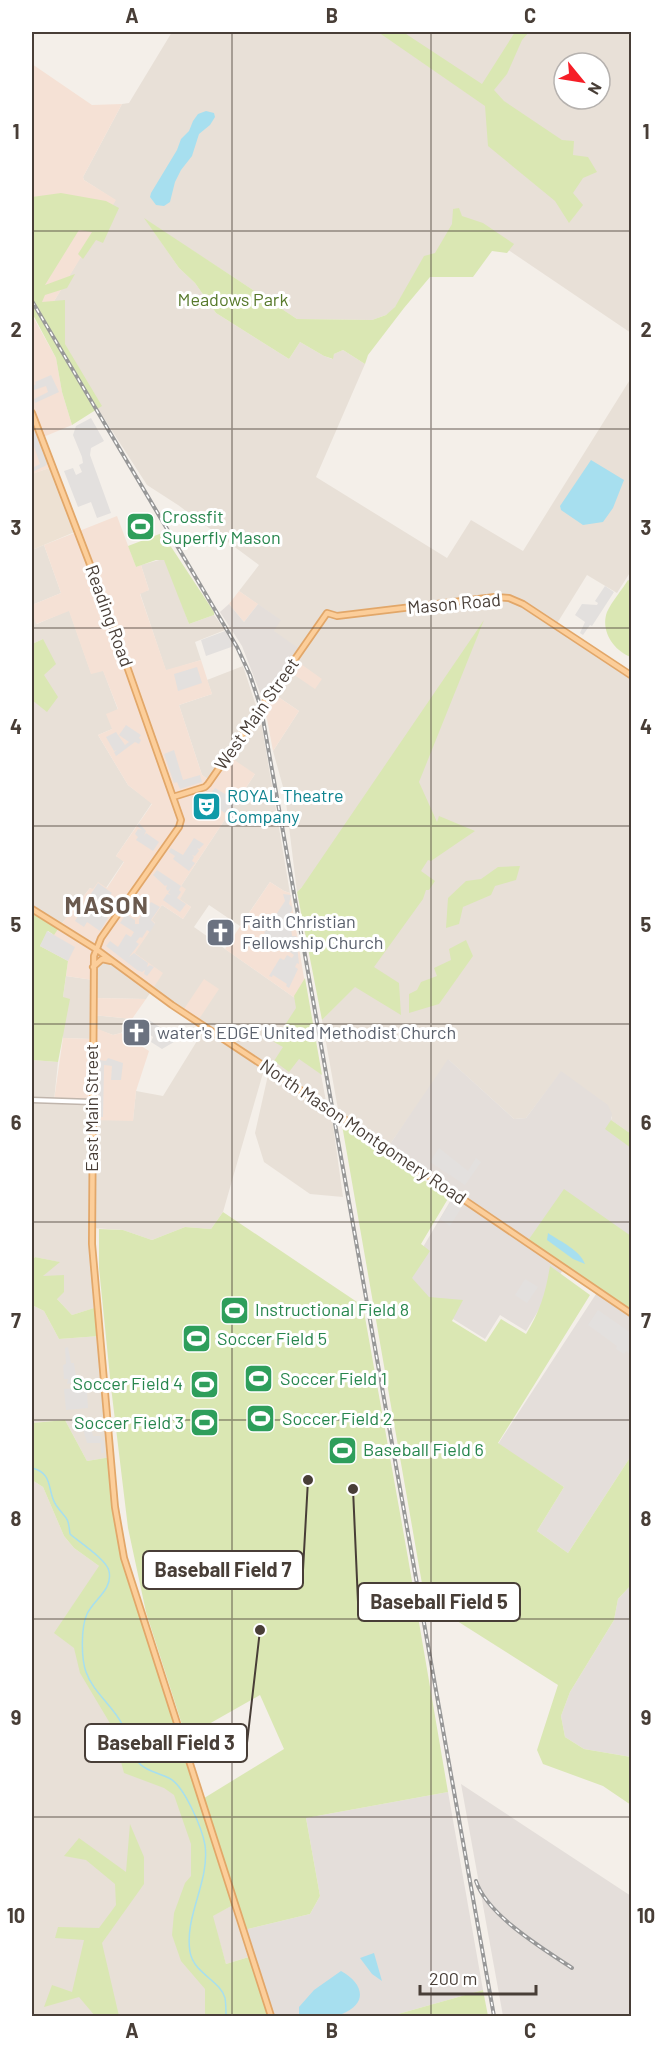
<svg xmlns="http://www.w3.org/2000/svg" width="663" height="2048" font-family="Barlow,sans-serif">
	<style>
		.residential { fill: #e8e0d7; fill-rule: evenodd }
		.commercial { fill: #f5e1d5 }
		.industrial { fill: #e4deda }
		.education { fill: #ede1d3 }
		.green { fill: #dae7b3 }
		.parking { fill: #e3e0de }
		.water { fill: #a7dfef }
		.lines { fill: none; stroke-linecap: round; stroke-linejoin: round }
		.stream { stroke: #a7dfef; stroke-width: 1.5 }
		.minor-casing { stroke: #c0b5ac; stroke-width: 7 }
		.major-casing { stroke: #e2a769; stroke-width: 8 }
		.minor { stroke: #fff; stroke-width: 4 }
		.major { stroke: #fcce9a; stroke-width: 4.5 }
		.rail-casing { stroke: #989898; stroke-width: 4 }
		.rail { stroke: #fff; stroke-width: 1.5; stroke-dasharray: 4.5; stroke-linecap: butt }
		.grid { fill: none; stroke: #483e37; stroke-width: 1.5; stroke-opacity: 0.55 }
		.labels { text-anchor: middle; stroke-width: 6; stroke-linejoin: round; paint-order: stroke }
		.park-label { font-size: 18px; fill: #57792b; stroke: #fff }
		.leisure-label { font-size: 18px; fill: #27864d; stroke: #fff; text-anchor: start }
		.street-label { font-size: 18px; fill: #483e37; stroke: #fff }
		.culture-label { font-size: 18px; fill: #0d838f; stroke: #fff; text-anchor: start }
		.worship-label { font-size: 18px; fill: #5b616d; stroke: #fff; text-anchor: start }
		.district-label { font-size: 24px; font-weight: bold; letter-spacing: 1.5px; fill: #6a5a4f; stroke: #fff }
		.leader { fill: none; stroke: #483e37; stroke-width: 2 }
		.callout-dot { fill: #483e37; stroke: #fff; stroke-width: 2 }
		.callout { fill: #fff; stroke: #483e37; stroke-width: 2 }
		.callout-label { font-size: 20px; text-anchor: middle; font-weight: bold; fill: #483e37 }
		.neatline { fill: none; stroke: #483e37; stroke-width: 2 }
		.grid-label { font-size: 20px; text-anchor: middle; font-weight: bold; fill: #483e37 }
	</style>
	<rect width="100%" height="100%" fill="#f4efe9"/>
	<path class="residential" d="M172 32H631V333L464 220 392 311 386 315 372 320 297 319 146 220 179 268 195 283 216 313 289 359 300 342 324 356 332 359 334 354 343 350 365 364 316 477 447 558 471 520 523 551 631 378V571L617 593 587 575 556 625 631 676V1134L611 1120 612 1117 561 1072 526 1118 514 1119 449 1060 388 1147 339 1115 322 1020 355 986 302 887 297 892 285 794 273 751 299 711 271 692 300 650 273 631 280 620 239 591 259 565 178 505 147 485 98 409 45 316 115 200 84 180 83 177 122 104 129 103ZM564 63H600V99H564Z
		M44 545 61 593 32 605V550Z
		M163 559 167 563 189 624 214 615 225 630 195 642 201 660 166 671 140 593 149 590 141 565Z
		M69 610 91 673 103 670 118 710 112 729 98 735 128 785 152 803 116 856 124 861 106 888 93 890 90 888 60 926 32 909V686L43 639 32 644V612L37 624Z
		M243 666 261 721 290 893 284 891 270 882 240 926 209 905 194 927 309 1008 327 1107 265 1066 223 1212 211 1229 185 1227 152 1240 123 1230 92 1228 97 1307 72 1315 57 1299 42 1276 59 1262 35 1257 32 1261V1060L58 1062 54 1101 92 1102 133 1120 136 1091 163 1096 205 1028 152 990 146 999 93 998V1015L132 1019 121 1033 113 1035 93 1028V1039L63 1038V997L66 976 93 980 96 949 162 974 134 953 155 923 151 920 162 905 183 919 191 907 179 899 181 886 255 774 210 781 202 775 179 705 212 694 207 680Z
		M268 1075 332 1118 343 1197 310 1194 264 1162 255 1133Z
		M32 1305 44 1311 59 1339 100 1336 111 1457 87 1461 65 1420 32 1423Z
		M32 1480 43 1487 64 1536 74 1548 99 1566 176 1792 198 1847 212 2016H32Z
		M235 1904 252 1956 226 1964 212 1916Z"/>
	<path class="commercial" d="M32 64 92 105 122 104 83 177 84 180 116 200 45 316 32 293Z
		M32 315 56 358 62 392 72 425 41 438 52 467 32 474Z
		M117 516 136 567 141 565 149 590 140 594 166 670 201 660 212 694 179 705 202 775 210 781 227 755 255 774 181 886 186 889 180 899 191 907 183 919 162 905 152 920 155 923 135 953 163 973 152 990 96 949 93 980 66 976 68 961 40 946 60 926 90 888 93 889 98 882 107 888 124 862 116 856 152 804 128 785 98 735 112 729 106 714 118 709 103 671 91 674 69 611 36 624 32 612V605L61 593 44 545Z
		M239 591 258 604 244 622 229 604Z
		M294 659 322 679 315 689 287 670Z
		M271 692 299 711 273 751 264 703Z
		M270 882 284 891 290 893 309 1008 225 949Z
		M204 979 219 989 197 1022 182 1012Z
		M93 998 146 999 132 1019 93 1015Z
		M93 1027 113 1035 121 1033 149 1051 136 1091 133 1121 92 1120V1102L54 1100 63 1038 92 1039Z"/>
	<path class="industrial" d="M229 604 244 622 258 604 281 620 274 631 301 650 264 703 242 646 220 612Z
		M448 1059 514 1119 526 1118 561 1071 608 1105 612 1114 611 1120 631 1134V1456L568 1553 537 1531 564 1487 498 1444 598 1291 564 1268 526 1331 500 1315 485 1339 400 1286 455 1193 388 1147Z
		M631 1585V1757L584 1749 565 1737 561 1716 570 1692 614 1620 618 1599Z
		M461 1784 631 1896V2016H503Z
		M448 1792 483 1990 391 2016H271L244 1930 310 1914 320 1896 306 1818Z"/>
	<path class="education" d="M52 467 77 531 32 550V474Z"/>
	<path class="green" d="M378 32H403L482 84 515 32H529L522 40 507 74 494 90 504 101 562 140 574 141 573 155 588 157 597 172 583 178 573 193 583 205 569 223 555 201 488 146 485 106Z
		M61 193 106 201 119 208 103 243 96 240 83 259 78 254 92 232 79 230 45 285 75 274 67 288 45 295 42 302 65 300V344L102 406 72 425 62 392 56 358 32 313V197Z
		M459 208 462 216 483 223 514 244 507 253 492 251 473 277H430L404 308 368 355 365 364 343 350 334 354 333 359 324 356 300 342 289 359 216 313 195 283 179 268 144 218 297 319 372 320 386 315 395 307 424 256 435 253 452 224 453 209Z
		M162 533 214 612V615L189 624 164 560H156L136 567 128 546Z
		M628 580 632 582 631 657C614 651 600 631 607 612 612 601 622 590 628 580Z
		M484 620 419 782 437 822 439 816 475 831 431 861 428 860 421 871 435 881 429 890H426L423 899 374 967 399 983 401 1015 355 987 322 1020 297 892 302 887Z
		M43 639 56 664 44 675 58 697 47 712 32 700V644Z
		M520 866 516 880 495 886 491 895 463 907 459 924 446 928 448 898 466 881 481 879 498 867Z
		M32 909 60 926 54 935 48 931 40 946 68 961 63 997 70 999 58 1062 32 1060Z
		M466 940 473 956 439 1004 409 1013V994L417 990 421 982 437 976 434 968 451 960 449 949Z
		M305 978 322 1075 299 1059 289 1072 274 1061 283 1047 274 1042 296 1008 294 996Z
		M611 1120 631 1134V1148L605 1129Z
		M342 1125 449 1197 421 1244 430 1251 412 1278 429 1297 463 1300 452 1321 486 1342 501 1319 526 1334C540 1312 546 1291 550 1266L590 1295 498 1443 564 1487 537 1531 568 1553 631 1456V1585L618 1599 614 1620 570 1692 561 1716 565 1737 584 1749 631 1757V1805L603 1786 543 1764 537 1750 558 1685 435 1607 428 1618Z
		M564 1189 631 1236V1314L527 1242Z
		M223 1212 363 1306 408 1558 448 1792 306 1818 320 1896 310 1914 244 1930 235 1904 213 1916 226 1964 252 1956 271 2016H205V1989L181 1961 172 1935 174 1913 185 1883 191 1876V1844L174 1795 164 1788 124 1773 111 1725 80 1673 74 1648 54 1633 99 1566 74 1548 64 1536 43 1487 32 1480V1423L65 1420 87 1461 111 1457 116 1519 129 1578 201 1800 284 1749 260 1695 186 1737 146 1612 128 1528 111 1387 99 1268V1229L123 1230 152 1240 185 1227 211 1229Z
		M35 1257 60 1262 43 1276 64 1275V1292L57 1299 72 1315 97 1307 100 1336 59 1339 44 1311 32 1305V1261Z
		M130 1824 144 1857V1884L102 1943 119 2016H95L79 1997 44 2007 52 1985 72 1992 84 1940 55 1938 58 1927 99 1928 116 1905 115 1884 86 1860 64 1856 79 1838 126 1872Z
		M483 1990 488 2016H391Z"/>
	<path class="parking" d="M51 375 59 392 35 403 34 399 48 392 46 386 34 390 33 386 36 384 35 382Z
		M91 418 104 441 91 448 90 455 111 513 97 518 91 502 78 507 64 471 73 468 76 475 82 472 79 465 83 463 82 457 73 435 76 426Z
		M32 426 48 463 45 466 32 472V468L40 464 32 441Z
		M605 586 614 592 592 626 590 625 583 635 580 633 585 622 575 615 582 604 597 605 598 603 595 601Z
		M225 631 234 646 206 656 201 640Z
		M197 667 202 683 178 691 174 674Z
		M126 725 141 735 139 738 141 740 139 744 135 742 116 756 114 752 117 750 114 751 106 737 116 732 125 745 129 742 119 735Z
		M174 750 183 780 200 775 202 782 180 789 177 782 174 783 164 754Z
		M215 788 225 794 229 790 240 797 231 810 228 808 225 813 206 800Z
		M139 823 146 831 144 836 146 833 159 842 153 851 136 840 138 837 135 834 138 829 142 830 137 826Z
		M194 838 204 844 199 849 197 848 199 851 195 856 192 855 194 857 192 861 195 863 189 871 173 859 175 856 169 852 171 848 183 855Z
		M157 870 181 886 179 890 181 892 177 898 186 904 180 912 163 900 167 894 171 895 168 893 171 888 168 891 166 889 167 885 165 886 153 875Z
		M98 883 112 893 97 911 108 918 100 931 87 922 84 927 75 921 78 916 81 917 83 914 87 916 92 908 85 903Z
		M283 894 291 895 289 904 292 907V911L290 913 292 914 294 927 291 928 292 936H296L299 964 297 963 295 967 298 969 289 988 286 986 287 984 273 975 272 977 269 976 280 958 284 960 287 955 292 958 294 955 264 933 285 901Z
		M151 902 160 907 151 920 155 924 150 932 147 930 142 938 140 937 136 942 139 944 129 957 134 953 148 963 147 967 150 965 154 967 147 976 144 974 145 970 142 972 137 970 106 946 110 941 118 947 126 934 131 937 134 932 120 923 126 914 135 920V924H139V919Z
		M47 931 75 947 68 961 40 946Z
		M149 1020 178 1039H179L162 1049 151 1042 153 1037 143 1030Z
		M108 1058 123 1063 121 1080H111L112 1066 104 1065 103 1117H98L99 1060 106 1061Z
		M439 1148 468 1171 476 1158 481 1162 465 1185 430 1162Z
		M455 1195 465 1202 450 1226 440 1219Z
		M525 1279 538 1287 527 1303 515 1295Z
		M598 1310 631 1333V1355L626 1351 624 1354 616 1349 617 1346 588 1325Z
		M68 1347 71 1363H74L76 1377 72 1378 73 1383 67 1384 68 1379H64L63 1365 66 1364 65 1348Z
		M82 1388 83 1392H87L88 1408 66 1410 64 1389Z
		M103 1418 104 1422 93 1424 91 1427 93 1436H100L104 1442V1453H101V1443H87L83 1429 80 1426V1422Z"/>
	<path class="water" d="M206 111 214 113 215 117 210 125 199 134 192 156 181 170 175 182 170 202 164 206 156 205 150 197 151 193 177 150 181 139 189 131 193 121 198 114Z
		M591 460 624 480 613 508 603 522 583 525 561 510 560 506Z
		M548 1233C561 1242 580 1250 585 1264L573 1259 547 1240Z
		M374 1953 382 1981 372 1974 360 1958Z
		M341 1971C363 1983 369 2003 342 2014 330 2020 312 2017 299 2016V2007L314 1990Z"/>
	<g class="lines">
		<path class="stream" d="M32 1468C54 1473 47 1492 56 1505 66 1520 68 1514 70 1534 79 1542 107 1560 109 1571 113 1590 94 1599 87 1614 81 1627 81 1658 86 1672 93 1692 112 1705 122 1724 125 1731 124 1740 127 1746 129 1751 134 1757 137 1761 145 1771 159 1773 169 1778 184 1785 202 1828 205 1845 210 1882 184 1916 190 1952 194 1974 220 1980 225 1998 226 2004 226 2011 226 2016"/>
		<defs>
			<path id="minor" d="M32 1100 92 1102"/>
			<path id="major" d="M32 413 104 601 181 820 179 827 101 938 94 956 92 1244 115 1507 124 1558 271 2016
				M173 797 205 787 208 784 327 613 337 616 495 597 509 598 523 604 632 676
				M32 909 96 949 172 1005 382 1144 632 1314
				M93 967 102 959 111 961"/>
		</defs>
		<use href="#minor" class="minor-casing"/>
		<use href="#major" class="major-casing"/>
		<use href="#minor" class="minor"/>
		<use href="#major" class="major"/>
		<defs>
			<path id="rail" d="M32 301 237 647 250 675 261 708 494 2016
				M476 1881C487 1915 542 1948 572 1968"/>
		</defs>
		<use href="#rail" class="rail-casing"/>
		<use href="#rail" class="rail"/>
	</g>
	<path class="grid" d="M232 32V2016M431 32V2016M32 231H632M32 429H632M32 628H632M32 826H632M32 1024H632M32 1222H632M32 1420H632M32 1619H632M32 1817H632"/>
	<defs>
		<symbol id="stadium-square" viewBox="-11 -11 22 22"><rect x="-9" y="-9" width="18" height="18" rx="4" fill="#2e9e5b" stroke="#fff"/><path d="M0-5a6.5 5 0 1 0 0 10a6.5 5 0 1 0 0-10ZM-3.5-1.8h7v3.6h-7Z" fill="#fff"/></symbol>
		<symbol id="theatre-square" viewBox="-11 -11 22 22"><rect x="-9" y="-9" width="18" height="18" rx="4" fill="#0f9aa8" stroke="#fff"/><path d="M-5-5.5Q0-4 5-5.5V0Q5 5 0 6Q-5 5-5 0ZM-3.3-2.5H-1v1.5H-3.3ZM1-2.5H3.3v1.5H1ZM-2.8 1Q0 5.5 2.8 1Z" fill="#fff"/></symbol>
		<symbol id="church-square" viewBox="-11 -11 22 22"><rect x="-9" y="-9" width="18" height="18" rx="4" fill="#6b7280" stroke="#fff"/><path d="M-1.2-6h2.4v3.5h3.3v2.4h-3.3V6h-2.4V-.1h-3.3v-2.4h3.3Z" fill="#fff"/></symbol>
	</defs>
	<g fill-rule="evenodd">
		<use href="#stadium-square" x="124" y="510" width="33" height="33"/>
		<use href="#theatre-square" x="190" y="790" width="33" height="33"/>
		<use href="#church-square" x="204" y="916" width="33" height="33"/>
		<use href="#church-square" x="120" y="1016" width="33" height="33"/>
		<use href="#stadium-square" x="218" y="1294" width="33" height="33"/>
		<use href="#stadium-square" x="180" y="1322" width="33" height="33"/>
		<use href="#stadium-square" x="242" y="1362" width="33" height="33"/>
		<use href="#stadium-square" x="188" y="1368" width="33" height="33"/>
		<use href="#stadium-square" x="244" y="1402" width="33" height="33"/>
		<use href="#stadium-square" x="188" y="1406" width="33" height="33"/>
		<use href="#stadium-square" x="326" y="1434" width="33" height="33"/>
	</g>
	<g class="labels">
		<g class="park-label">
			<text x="233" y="306">Meadows Park</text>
		</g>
		<g class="leisure-label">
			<text x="162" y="523">Crossfit<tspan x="162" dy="21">Superfly Mason</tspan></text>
			<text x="255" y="1316">Instructional Field 8</text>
			<text x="217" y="1345">Soccer Field 5</text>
			<text x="280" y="1385">Soccer Field 1</text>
			<text x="183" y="1390" text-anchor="end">Soccer Field 4</text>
			<text x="282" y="1425">Soccer Field 2</text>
			<text x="184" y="1429" text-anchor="end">Soccer Field 3</text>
			<text x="363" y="1456">Baseball Field 6</text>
		</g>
		<g class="street-label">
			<text transform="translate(454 604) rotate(-5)" y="6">Mason Road</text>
			<text transform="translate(109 616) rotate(70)" y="6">Reading Road</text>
			<text transform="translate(257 714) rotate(-55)" y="6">West Main Street</text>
			<text transform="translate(92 1108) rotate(-90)" y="6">East Main Street</text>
			<text transform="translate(363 1132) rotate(34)" y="6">North Mason Montgomery Road</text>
		</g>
		<g class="culture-label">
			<text x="227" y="802">ROYAL Theatre<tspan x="227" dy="21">Company</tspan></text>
		</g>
		<g class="worship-label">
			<text x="242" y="928">Faith Christian<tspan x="242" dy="21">Fellowship Church</tspan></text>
			<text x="157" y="1039">water's EDGE United Methodist Church</text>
		</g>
		<g class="district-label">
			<text x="107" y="914">MASON</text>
		</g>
	</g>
	<path class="leader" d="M308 1480L303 1570M353 1489L358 1602M260 1630L247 1743"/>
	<g class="callout-dot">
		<circle cx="308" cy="1480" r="6"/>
		<circle cx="353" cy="1489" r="6"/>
		<circle cx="260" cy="1630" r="6"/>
	</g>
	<g class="callout">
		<rect x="143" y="1551" width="160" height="38" rx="6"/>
		<rect x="358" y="1583" width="162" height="38" rx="6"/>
		<rect x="85" y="1724" width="162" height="38" rx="6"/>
	</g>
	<g class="callout-label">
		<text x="223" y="1577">Baseball Field 7</text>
		<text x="439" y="1609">Baseball Field 5</text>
		<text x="166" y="1750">Baseball Field 3</text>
	</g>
	<rect width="663" height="2048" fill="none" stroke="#ffffff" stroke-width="66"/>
	<g transform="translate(582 81) rotate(120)"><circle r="28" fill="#ffffff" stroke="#b6b2af" stroke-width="1.5"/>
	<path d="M0-4.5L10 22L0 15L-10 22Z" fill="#f61e27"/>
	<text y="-9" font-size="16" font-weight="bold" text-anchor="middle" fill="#483e37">N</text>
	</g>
	<path d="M420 1985v9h116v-9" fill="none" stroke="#483e37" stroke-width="3"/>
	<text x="429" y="1985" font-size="18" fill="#483e37" stroke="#ffffff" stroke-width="4.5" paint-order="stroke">200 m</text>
	<rect x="33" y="33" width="597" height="1982" class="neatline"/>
	<g class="grid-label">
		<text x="132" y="23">A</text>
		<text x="332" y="23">B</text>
		<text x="530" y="23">C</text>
		<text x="16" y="139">1</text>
		<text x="646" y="139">1</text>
		<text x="16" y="337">2</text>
		<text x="646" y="337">2</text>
		<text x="16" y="535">3</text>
		<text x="646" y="535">3</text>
		<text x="16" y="734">4</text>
		<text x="646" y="734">4</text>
		<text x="16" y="932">5</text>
		<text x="646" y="932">5</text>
		<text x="16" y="1130">6</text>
		<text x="646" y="1130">6</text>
		<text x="16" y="1328">7</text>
		<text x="646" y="1328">7</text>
		<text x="16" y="1526">8</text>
		<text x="646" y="1526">8</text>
		<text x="16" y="1725">9</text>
		<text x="646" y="1725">9</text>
		<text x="16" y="1923">10</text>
		<text x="646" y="1923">10</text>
		<text x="132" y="2038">A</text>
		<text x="332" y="2038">B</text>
		<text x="530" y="2038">C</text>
	</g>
</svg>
